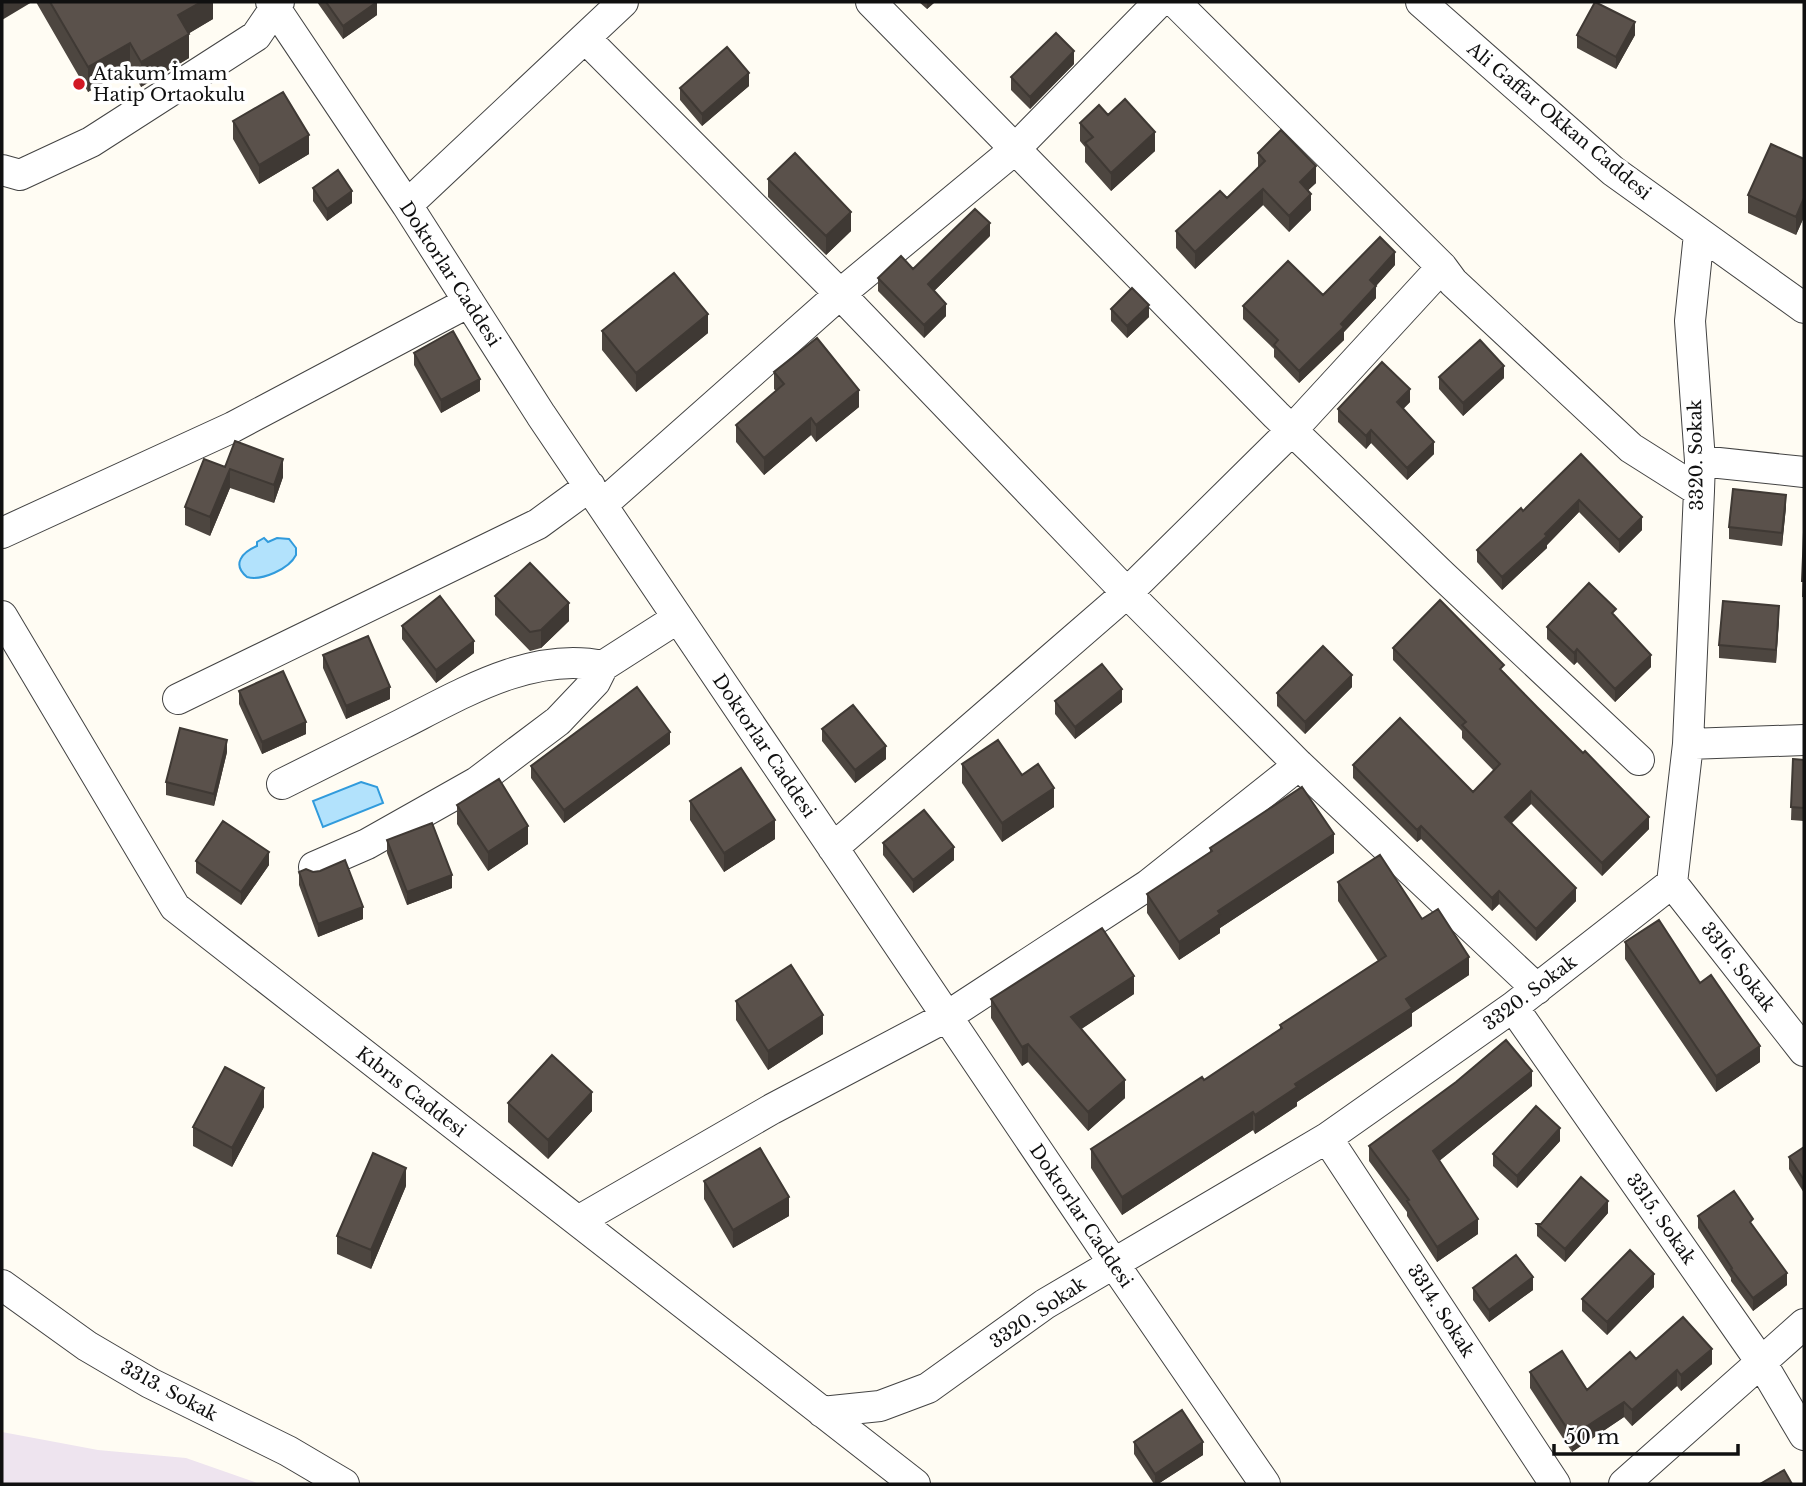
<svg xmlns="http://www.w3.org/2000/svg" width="1806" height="1486" font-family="'Libre Baskerville',serif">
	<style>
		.industrial { fill: #eee4ef }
		.water { fill: #b2e2fc; stroke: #319bdc; stroke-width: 2 }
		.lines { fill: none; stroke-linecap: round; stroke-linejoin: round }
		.minor-casing { stroke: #434343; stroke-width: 32 }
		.minor { stroke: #fff; stroke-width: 30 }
		.wall { fill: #4d4640 }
		.shaded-wall { fill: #3f3934 }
		.building { fill: #5a514b; stroke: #3f3934; stroke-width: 2 }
		.poi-dot { fill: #d11825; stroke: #fff; stroke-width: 2.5 }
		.labels { text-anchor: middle; stroke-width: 7; stroke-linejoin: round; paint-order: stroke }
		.poi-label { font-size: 18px; fill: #101010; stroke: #fff; text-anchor: start }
		.street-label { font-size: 18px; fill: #101010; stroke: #fff }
	</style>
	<rect width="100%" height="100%" fill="#fffcf3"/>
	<path class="industrial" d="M2 1432 98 1450 186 1458 260 1484H2Z"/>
	<path class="water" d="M264 538 268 542 277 538 289 539 296 548V555C289 569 262 581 247 577 231 564 243 552 257 546V542Z
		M361 782 377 787 383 803 323 827 313 801Z"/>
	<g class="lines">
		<defs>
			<path id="minor" d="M271 2 407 205 541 415 1114 1264 1265 1484
				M871 2 1276 415 1442 575 1639 760
				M1175 2 1442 267 1453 282 1631 448 1699 491
				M1421 2 1613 171 1804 308
				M585 38 840 294 1127 593 1299 765 1537 989
				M2 170 20 175 91 142 256 36 279 2
				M407 205 623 2
				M1700 461 1804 472
				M603 504 840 294 1014 150 1159 2
				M2 533 233 427 469 302
				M2 616 175 907 915 1484
				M178 699 538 524 590 486
				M1688 744 1804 740
				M282 784C322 764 362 744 402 724 463 693 533 651 603 666
				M833 848 1127 593 1292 430 1442 267
				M314 867 367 844 477 782 558 721 595 682 603 666 678 618
				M1672 883 1804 1051
				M1513 1007 1761 1362 1804 1435
				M1327 1138 1555 1484
				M578 1221 772 1109 946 1017 1148 885 1299 765
				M2 1285 87 1346 150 1383 288 1451 344 1484
				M822 1412 880 1406 928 1388 1045 1304 1327 1138 1513 1007 1672 883 1688 744 1699 491 1700 461 1690 321 1699 234
				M1624 1484 1804 1324"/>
		</defs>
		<use href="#minor" class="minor-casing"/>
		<use href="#minor" class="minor"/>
	</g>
	<path class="wall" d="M36 2H213V19L189 33V58L141 87 130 67 88 92Z
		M317 2H377V15L343 39Z
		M919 2H935L927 9Z
		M1577 35H1635L1616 69 1577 48Z
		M1074 64 1030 109 1011 90V77Z
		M749 86 702 126 680 100V88Z
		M1108 115 1155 151 1111 191 1085 162V147L1080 141V123Z
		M233 121 309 154 259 184 233 139Z
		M1258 153 1316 183 1308 190 1311 210 1289 232 1263 205 1195 269 1176 248V231L1227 198 1258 168Z
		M1804 159V217L1796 235 1748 213V195Z
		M768 179 851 231 826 255 768 197Z
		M313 188 352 203 327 221 313 201Z
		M990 236 934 291 946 316 924 338 878 291V278L913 269Z
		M1395 265 1376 286V298L1344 332V340L1299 383 1274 357V349L1243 319V306L1323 295Z
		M1111 309 1149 317 1127 338 1111 321Z
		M602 331 708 333 636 392 602 350Z
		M414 353 480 391 441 413 414 365Z
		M774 372 859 407 816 442 811 435 764 475 736 442V425L776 391 774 389Z
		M1439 377 1504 378 1463 416 1439 389Z
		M1410 402 1403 409 1434 454 1407 480 1371 443 1366 449 1338 422V409Z
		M1581 454 1642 530 1619 553 1579 512 1547 545V548L1502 590 1477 562V550L1523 511Z
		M225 467 283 477 274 503 230 488 210 536 185 525V507Z
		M1786 507 1782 546 1729 539V527Z
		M1804 532V597H1802Z
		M495 596 569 621 541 648 530 651 495 615Z
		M1616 617 1651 667 1615 702 1577 662 1574 665 1547 639V627Z
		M1779 618 1776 663 1719 658V645Z
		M402 626 474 653 436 683 402 639Z
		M1393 648 1504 672 1649 829 1602 876 1531 804 1511 823 1576 901 1536 941 1499 904 1492 911 1421 839 1417 842 1353 778V765L1473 792 1494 771 1462 738V731L1393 660Z
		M323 655 390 699 346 719 323 668Z
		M1352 687 1305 734 1277 706V693Z
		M239 691 306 734 262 754 239 704Z
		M1055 701 1122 702 1075 739 1055 714Z
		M822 729 886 759 855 783 822 741Z
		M670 744 564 823 531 778V766Z
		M227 752 214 806 166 795V782Z
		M1793 759 1804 760V821L1791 820Z
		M962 764 1022 775 1054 807 1002 842 962 783Z
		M690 801 775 839 724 872 690 820Z
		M457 805 528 844 488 871 457 824Z
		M387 840 452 888 407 905 387 853Z
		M883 843 954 860 913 893 883 855Z
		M1210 848 1334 853 1220 928V933L1179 960 1147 913V894L1210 852Z
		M196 861 269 865 241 905 196 873Z
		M299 872 363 919 318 937 299 885Z
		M1338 882 1422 919 1469 975 1412 1013V1026L1297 1102V1106L1255 1134 1253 1130 1122 1215 1091 1168V1149L1204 1080 1280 1029V1025L1378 961 1338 901Z
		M1625 942 1700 983 1760 1062 1716 1092 1625 959Z
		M1134 994 1081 1029 1125 1098 1088 1131 1028 1062 1022 1066 991 1018V999Z
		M736 1001 823 1034 768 1070 736 1020Z
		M1532 1086 1439 1161 1478 1234 1437 1262 1407 1216V1212L1369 1161V1146Z
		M508 1103 592 1111 548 1159 508 1122Z
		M264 1107 232 1167 193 1146V1127Z
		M1560 1141 1517 1188 1493 1166V1154Z
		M1804 1147V1193L1789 1169V1157Z
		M704 1181 789 1216 733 1248 704 1199Z
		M406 1186 371 1269 337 1254V1236Z
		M1608 1213 1565 1262 1537 1236V1224Z
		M1698 1216 1753 1227 1787 1285 1753 1311 1731 1281V1278L1698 1228Z
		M1654 1287 1607 1335 1582 1311V1299Z
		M1473 1288 1533 1290 1489 1322 1473 1300Z
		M1636 1359 1712 1364 1681 1391 1677 1386 1632 1426 1624 1417 1572 1452 1530 1388V1372L1587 1390Z
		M1134 1442 1203 1455 1158 1484H1154L1134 1454Z"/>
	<path class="shaded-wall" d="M2 2H32L2 20Z
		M201 2H213V19L178 40V15Z
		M377 2V15L343 39V26Z
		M927 2H935L927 9Z
		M1635 22V35L1616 69V57Z
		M189 34V58L141 87V62Z
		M130 43V67L88 92V67Z
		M1074 51V64L1030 109V97Z
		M749 73V86L702 126V114Z
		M1155 132V151L1111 191V173Z
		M309 135V154L259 184V165Z
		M1316 166V183L1300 198V182Z
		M1263 189V205L1195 269V252Z
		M352 191V203L327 221V209Z
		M1311 194V210L1289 232V216Z
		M1804 198V217L1796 235V217Z
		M851 212V231L826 255V236Z
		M990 223V236L928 297V284Z
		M1395 252V265L1375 287 1376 286V298L1344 332V340L1299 383V371L1341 324 1370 280Z
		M946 304V316L924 338V325Z
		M1149 305V317L1127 338V326Z
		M708 314V333L636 392V373Z
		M1504 366V378L1463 416V403Z
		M480 379V391L441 413V400Z
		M1410 389V402L1397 415V402Z
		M859 390V407L816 442V425Z
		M811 418V435L764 475V458Z
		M1371 430V443L1366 449V436Z
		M1434 442V454L1407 480V468Z
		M283 459V477L274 503V485Z
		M230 469V488L210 536V517Z
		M1786 495V507L1782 546V533Z
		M1579 500V512L1547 545V548L1502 590V577Z
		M1642 517V530L1619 553V540Z
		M569 603V621L541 648V630Z
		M1779 606V618L1776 663V650Z
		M474 641V653L436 683V670Z
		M1577 649V662L1574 665V653Z
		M1651 655V667L1615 702V689Z
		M1352 675V687L1305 734V722Z
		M390 687V699L346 719V706Z
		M1122 689V702L1075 739V727Z
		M306 722V734L262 754V742Z
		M670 732V744L564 823V810Z
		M227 740V752L214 806V794Z
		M886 746V759L855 783V770Z
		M1054 788V807L1002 842V823Z
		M1531 791V804L1505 830V817Z
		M1649 817V829L1602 876V863Z
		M775 820V839L724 872V853Z
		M528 826V844L488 871V852Z
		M1421 826V839L1417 842V830Z
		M1334 834V853L1220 928V933L1179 960V942L1218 911Z
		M954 847V860L913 893V880Z
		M269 852V865L241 905V892Z
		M452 875V888L407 905V892Z
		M1576 888V901L1536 941V929Z
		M1499 891V904L1492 911V898Z
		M363 907V919L318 937V924Z
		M1469 957V975L1412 1013V1026L1297 1102V1106L1255 1134V1115L1406 999Z
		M1134 976V994L1071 1036V1017Z
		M823 1015V1034L768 1070V1051Z
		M1028 1044V1062L1022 1066V1047Z
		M1760 1046V1062L1716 1092V1076Z
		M1532 1071V1086L1433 1166V1151Z
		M1125 1080V1098L1088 1131V1112Z
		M264 1088V1107L232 1167V1148Z
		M592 1092V1111L548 1159V1140Z
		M1253 1112V1130L1122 1215V1197Z
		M1560 1128V1141L1517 1188V1176Z
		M406 1168V1186L371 1269V1250Z
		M789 1197V1216L733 1248V1230Z
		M1608 1201V1213L1565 1262V1249Z
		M1478 1219V1234L1437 1262V1247Z
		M1787 1273V1285L1753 1311V1298Z
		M1654 1274V1287L1607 1335V1322Z
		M1533 1277V1290L1489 1322V1310Z
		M1712 1349V1364L1681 1391V1375Z
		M1677 1370V1386L1632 1426V1410Z
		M1624 1402V1417L1572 1452V1436Z
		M1203 1442V1455L1158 1484H1155V1474Z"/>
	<path class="building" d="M50 2H201L178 15 189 34 141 62 130 43 88 67Z
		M326 2H377L343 26Z
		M1595 2 1635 22 1616 57 1577 35Z
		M1056 33 1074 51 1030 97 1011 77Z
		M727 47 749 73 702 114 680 88Z
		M283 92 309 135 259 165 233 121Z
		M1125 99 1155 132 1111 173 1085 143 1093 137 1080 123 1099 105 1108 115Z
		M1281 130 1316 166 1300 182 1311 194 1289 216 1263 189 1195 252 1176 231 1220 191 1227 198 1265 161 1258 153Z
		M1771 144 1804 159V198L1796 217 1748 195Z
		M795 153 851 212 826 236 768 179Z
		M338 170 352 191 327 209 313 188Z
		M975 209 990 223 928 284 946 304 924 325 878 278 901 256 913 269Z
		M1380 237 1395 252 1370 280 1376 286 1341 324 1344 327 1299 371 1274 345 1278 340 1243 306 1288 261 1323 295Z
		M674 273 708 314 636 373 602 331Z
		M1132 288 1149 305 1127 326 1111 309Z
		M453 331 480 379 441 400 414 353Z
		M817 338 859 390 816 425 811 418 764 458 736 425 784 384 774 372Z
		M1480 340 1504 366 1463 403 1439 377Z
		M1382 362 1410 389 1397 402 1434 442 1407 468 1371 430 1366 436 1338 409Z
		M235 441 283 459 274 485 230 469 210 517 185 507 204 459 225 467Z
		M1581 454 1642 517 1619 540 1579 500 1545 534 1547 536 1502 577 1477 550 1521 508 1523 511Z
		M1733 489 1786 495 1782 533 1729 527Z
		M1804 532V581H1802Z
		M530 563 569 603 541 630 530 632 495 596Z
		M1589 583 1616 609 1612 613 1651 655 1615 689 1577 649 1574 653 1547 627Z
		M440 596 474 641 436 670 402 626Z
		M1440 600 1504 665 1500 669 1537 707 1583 753 1585 751 1649 817 1602 863 1531 791 1505 817 1576 888 1536 929 1499 891 1492 898 1421 826 1417 830 1353 765 1400 718 1473 792 1500 764 1462 725 1466 722 1393 648Z
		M1723 601 1779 606 1776 650 1719 645Z
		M368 636 390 687 346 706 323 655Z
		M1323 646 1352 675 1305 722 1277 693Z
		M1102 664 1122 689 1075 727 1055 701Z
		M283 671 306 722 262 742 239 691Z
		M637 687 670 732 564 810 531 766Z
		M853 705 886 746 855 770 822 729Z
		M180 728 227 740 214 794 166 782Z
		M998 740 1022 775 1038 764 1054 788 1002 823 962 764Z
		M1793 759 1804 760V808L1791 807Z
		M741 768 775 820 724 853 690 801Z
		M499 779 528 826 488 852 457 805Z
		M1302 787 1334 834 1218 911 1220 914 1179 942 1147 894 1212 851 1210 848Z
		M924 810 954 847 913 880 883 843Z
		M223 821 269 852 241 892 196 861Z
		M432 823 452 875 407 892 387 840Z
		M1380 855 1422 919 1438 909 1469 957 1406 999 1412 1008 1295 1084 1297 1087 1255 1115 1253 1112 1122 1197 1091 1149 1202 1077 1204 1080 1282 1028 1280 1025 1386 956 1338 882Z
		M345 860 363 907 318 924 299 872 306 869 313 872 320 871Z
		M1659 920 1700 983 1711 975 1760 1046 1716 1076 1625 942Z
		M1102 928 1134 976 1071 1017 1125 1080 1088 1112 1028 1044 1022 1047 991 999Z
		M791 965 823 1015 768 1051 736 1001Z
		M1506 1040 1532 1071 1433 1151 1478 1219 1437 1247 1407 1201 1409 1200 1369 1146 1456 1082Z
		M552 1055 592 1092 548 1140 508 1103Z
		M225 1067 264 1088 232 1148 193 1127Z
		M1536 1106 1560 1128 1517 1176 1493 1154Z
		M1804 1147V1180L1789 1157Z
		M760 1148 789 1197 733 1230 704 1181Z
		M373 1153 406 1168 371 1250 337 1236Z
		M1581 1177 1608 1201 1565 1249 1537 1224H1541Z
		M1734 1191 1753 1219 1750 1222 1787 1273 1753 1298 1731 1269 1732 1268 1698 1216Z
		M1630 1250 1654 1274 1607 1322 1582 1299Z
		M1516 1255 1533 1277 1489 1310 1473 1288Z
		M1683 1317 1712 1349 1681 1375 1677 1370 1632 1410 1624 1402 1572 1436 1530 1372 1562 1351 1587 1390 1630 1352 1636 1359Z
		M1182 1410 1203 1442 1155 1474 1134 1442Z
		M1784 1470 1792 1484H1760Z"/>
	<circle class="poi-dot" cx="79" cy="84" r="7"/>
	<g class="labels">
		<g class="poi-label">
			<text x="93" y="80">Atakum İmam<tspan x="93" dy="21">Hatip Ortaokulu</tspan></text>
		</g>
		<g class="street-label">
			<text transform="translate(1559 121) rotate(40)" y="6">Ali Gaffar Okkan Caddesi</text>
			<text transform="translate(450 274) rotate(57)" y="6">Doktorlar Caddesi</text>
			<text transform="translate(1696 455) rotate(-91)" y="6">3320. Sokak</text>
			<text transform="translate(764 746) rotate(56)" y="6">Doktorlar Caddesi</text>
			<text transform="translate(1738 967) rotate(52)" y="6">3316. Sokak</text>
			<text transform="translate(1530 993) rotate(-37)" y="6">3320. Sokak</text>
			<text transform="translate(411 1092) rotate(38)" y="6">Kıbrıs Caddesi</text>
			<text transform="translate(1081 1216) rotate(56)" y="6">Doktorlar Caddesi</text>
			<text transform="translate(1661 1219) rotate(55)" y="6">3315. Sokak</text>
			<text transform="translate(1441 1311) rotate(57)" y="6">3314. Sokak</text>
			<text transform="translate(1038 1313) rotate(-34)" y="6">3320. Sokak</text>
			<text transform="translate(169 1391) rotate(28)" y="6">3313. Sokak</text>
		</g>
	</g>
	<rect width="1806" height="1486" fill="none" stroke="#101010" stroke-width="7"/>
	<path d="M1554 1444v10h184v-10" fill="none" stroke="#101010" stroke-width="3.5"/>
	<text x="1564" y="1444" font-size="21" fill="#101010" stroke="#ffffff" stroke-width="5" paint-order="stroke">50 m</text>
</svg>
